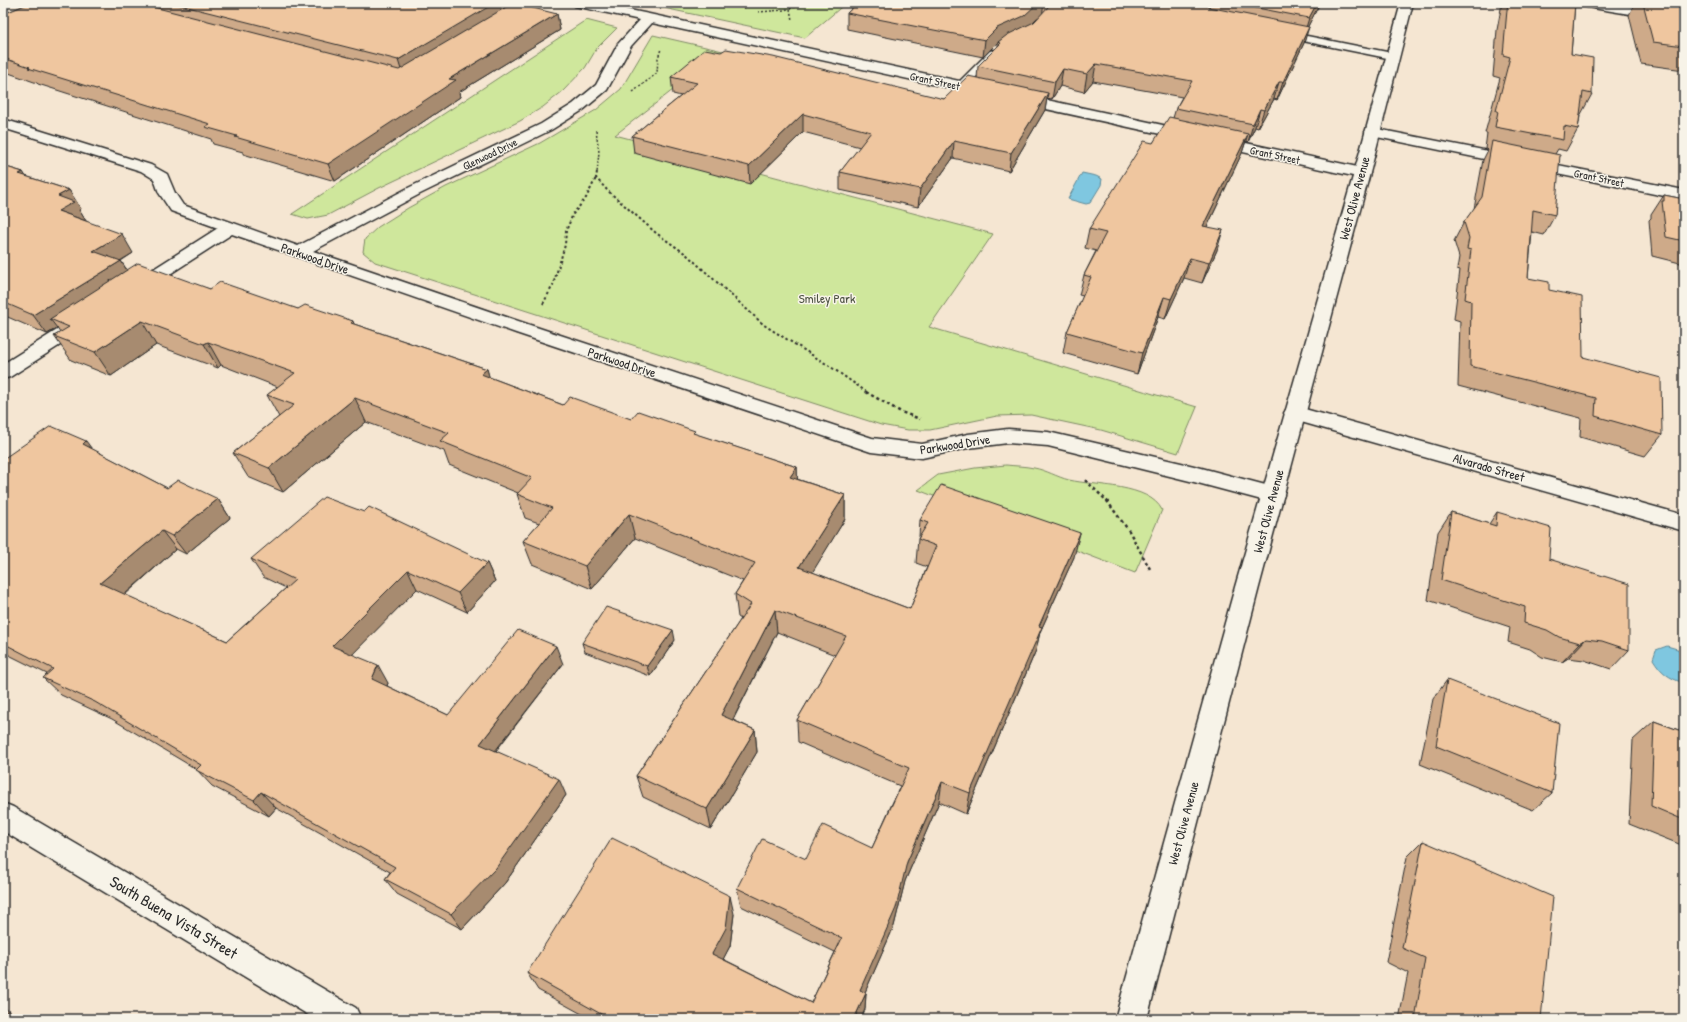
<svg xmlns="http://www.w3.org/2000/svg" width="1687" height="1022" font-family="'Patrick Hand',sans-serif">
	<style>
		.green { fill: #cfe79c; stroke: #7d8964 }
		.water { fill: #7fc7e0; stroke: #5d8998 }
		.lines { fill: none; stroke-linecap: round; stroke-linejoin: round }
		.service-casing { stroke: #2b2b2b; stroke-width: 3 }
		.minor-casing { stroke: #2b2b2b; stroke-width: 3 }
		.tertiary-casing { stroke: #2b2b2b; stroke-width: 3 }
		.path-far2 { stroke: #2b2b2b; stroke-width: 1.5; stroke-dasharray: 2 2; stroke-linecap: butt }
		.path-far1 { stroke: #2b2b2b; stroke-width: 2; stroke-dasharray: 2.5 2.5; stroke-linecap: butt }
		.path { stroke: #2b2b2b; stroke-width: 2.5; stroke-dasharray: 3 3; stroke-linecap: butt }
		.service { fill: #f7f3e8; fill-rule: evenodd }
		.minor { fill: #f7f3e8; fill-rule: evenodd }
		.tertiary { fill: #f7f3e8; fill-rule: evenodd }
		.wall { fill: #ceaa89; stroke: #2b2b2b; fill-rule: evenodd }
		.shaded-wall { fill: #a78b6f; stroke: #2b2b2b }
		.building { fill: #efc69f; stroke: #2b2b2b }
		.labels { text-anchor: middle; stroke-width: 3; stroke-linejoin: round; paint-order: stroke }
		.far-street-label { font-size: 11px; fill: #2b2b2b; stroke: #f7f3e8 }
		.street-label { font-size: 13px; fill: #2b2b2b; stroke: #f7f3e8 }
		.park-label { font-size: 13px; fill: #4c5142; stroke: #f7f3e8 }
		.near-street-label { font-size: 16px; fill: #2b2b2b; stroke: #f7f3e8 }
	</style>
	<rect width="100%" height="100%" fill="#f5e6d2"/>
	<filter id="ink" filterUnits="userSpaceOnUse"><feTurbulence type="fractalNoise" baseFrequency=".025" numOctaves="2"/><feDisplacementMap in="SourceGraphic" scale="8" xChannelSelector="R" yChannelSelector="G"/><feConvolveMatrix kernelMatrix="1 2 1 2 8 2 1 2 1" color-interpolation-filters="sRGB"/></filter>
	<g filter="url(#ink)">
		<path class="green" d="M640 3H846L805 38Z
			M586 20 617 28 597 48 585 68 563 91 543 107 520 121 379 188 328 215 308 219 292 214Z
			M653 35 723 51 615 135 993 234 929 327 1197 407 1178 453 1101 430 1031 415 997 416 930 430H908L881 425 375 262 363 252 365 239 378 227 408 208 446 187 540 143 596 110 621 89Z
			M1006 465C1015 466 1025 466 1034 468 1046 470 1057 477 1069 480 1095 486 1149 484 1162 510L1135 573 918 490 938 475 975 468Z"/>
		<path class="water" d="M1082 173 1096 176 1102 179 1101 185 1090 203 1086 204 1068 199Z
			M1667 646 1684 651V683C1668 678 1661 672 1653 659L1656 650Z"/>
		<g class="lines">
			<defs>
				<path id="service" d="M528 3H540L511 22H505L503 20 505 18Z
					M1282 31 1392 53 1397 56 1392 59 1278 36 1277 34Z
					M994 50 999 53 998 55 964 89H956L955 87 956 85 990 51Z"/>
				<path id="minor" d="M573 3H596L649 14 1362 168 1368 170 1370 173 1368 176 1362 178 652 23 631 46 607 90 583 110 551 130 420 194 313 251 530 325 872 438 922 444 968 434 1008 429 1048 432 1194 466 1273 487 1281 489 1284 495 1281 501 1273 503 1194 482 1048 446 1008 443 968 448 922 458 871 452 516 333 232 234 142 292 136 293 130 292 127 288 130 284 218 228 171 211 159 193 154 179 141 171 3 128V119L151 165 167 174 175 193 183 205 298 246 408 188 541 124 573 104 596 85 618 44 640 20 575 6Z
					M1581 3H1610L1684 15V23L1587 7 1583 6Z
					M1372 128 1684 190V200L1367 135 1365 132 1367 129Z
					M80 318 87 320 89 324 87 328 10 377 3 379V364L73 320Z
					M1294 406 1684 515V531L1287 418 1284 413 1287 408Z
					M3 803 13 807 356 1008 361 1019H315L3 831Z"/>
				<path id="tertiary" d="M1401 3H1413L1370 173 1259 587 1147 1019H1115L1235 587 1354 173Z"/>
			</defs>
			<use href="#service" class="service-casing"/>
			<use href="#minor" class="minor-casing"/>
			<use href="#tertiary" class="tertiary-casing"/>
			<path class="path-far2" d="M736 3 746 9
				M794 3 799 6
				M720 5 726 3
				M790 9 792 20
				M758 12 784 10 810 3
				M633 92 657 73 658 58 661 49
				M596 130 599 152 597 173"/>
			<path class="path-far1" d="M597 172 596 178 607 190 656 233 686 254 764 325 828 365 868 393
				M543 304 553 285 565 245 566 231 573 214 586 198 596 178"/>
			<path class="path" d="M866 392 901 412 920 419
				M1085 480 1107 501 1129 531 1150 569"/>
			<use href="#service" class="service"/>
			<use href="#minor" class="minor"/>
			<use href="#tertiary" class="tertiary"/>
		</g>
		<path class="wall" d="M30 3H513L503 9 557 14 560 30 459 92 460 97 335 181 243 154V152L213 144 211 139 38 84 37 83 3 71V14Z
			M858 3H1320L1308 26 1304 43 1277 100 1274 99 1258 128 1255 127 1248 142 1246 141 1242 153 1207 227 1217 250 1202 283 1184 278 1165 319 1158 317 1137 374 1063 353 1067 332 1083 296 1079 295 1084 275 1096 251 1085 248 1089 229 1153 143 1173 118 1176 108 1182 97 1093 81 1084 92 1060 86 1052 99 1047 98 1045 110 1009 171 953 158 918 207 840 190V172L860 147 803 132 750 184 634 153 632 136 681 96 673 94 671 77 944 99 977 78 978 66 998 46V43L995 45 983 57 847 29V13ZM1039 17 1034 22 1031 24 1037 18Z
			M1502 3H1575L1571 54 1592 94 1580 116 1578 129 1566 151 1558 149 1555 154V215L1544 235 1532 232 1528 278 1549 290 1583 357 1662 435 1645 456 1580 437 1581 418 1458 386 1460 321 1454 319 1460 270 1457 269 1459 257 1454 241 1464 222 1474 209 1483 160 1488 150 1485 149 1487 133H1485L1500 78 1493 76 1497 30Z
			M1626 3H1684V70L1641 64 1629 15 1634 5 1626 4Z
			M3 166 23 172 25 176 69 190 81 209 79 210 86 221 133 253 121 261 127 270 298 309 353 321 354 324 487 369 489 377 563 405 631 419 695 434 797 467V479L845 495V519L812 572 910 609 927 567 916 563 918 539 919 537 920 520 1074 557 1040 632 1036 650 966 814 939 802 905 881 894 926 865 992 866 993 865 1009 861 1019H591L538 990 527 973 734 914 730 946 723 959 811 1003 835 952 741 906 737 888 806 859 872 848 900 786 798 742 797 720 835 655 777 632 733 720 755 730 757 752 711 829 643 797 636 776 741 619 738 617 735 594 743 581 635 538 592 589 532 564 523 541 539 523 525 518 517 494 518 493 449 465 444 451 366 422 283 492 248 477 233 453 279 417 267 395 278 387 221 365 218 368 156 345 111 376 71 360 54 336 60 333 57 328 47 334 3 315Z
			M1664 195 1684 199V264L1652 256 1649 220 1651 218V215Z
			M92 449 167 488 218 499 230 518 186 554 176 549 125 595 227 641 286 588 263 577 251 559 487 563 495 581 467 612 417 589 352 654 388 683 387 686 448 715 563 664 496 751 566 795 505 883 462 929 397 894 385 879 390 872 276 808 269 816 212 786 196 769 112 719 61 695 43 678 47 674 3 652V459Z
			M1451 512 1489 524 1497 512 1549 559 1629 650 1611 669 1584 660 1568 658 1562 662 1542 657 1530 649 1508 642 1510 627 1428 600 1438 532Z
			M675 640 650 676 585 652 582 643Z
			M1447 680 1552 793 1533 810 1420 764 1433 699Z
			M1654 721 1684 732V846L1629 824 1633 740Z
			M1423 841 1541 1019H1399L1408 973 1386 962 1407 857Z"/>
		<path class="shaded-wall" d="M493 3H513L403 76 398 60Z
			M1038 3H1044L1042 17 1037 18 1022 33 998 42V43L995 45 983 57 985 40 997 28Z
			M1205 3H1210L1207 16Z
			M1317 3H1320L1304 34 1309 18Z
			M557 14 560 30 459 92 460 97 335 181 328 164 449 79Z
			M1309 27 1304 43 1277 100 1283 82Z
			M1096 64 1093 81 1084 92 1087 74Z
			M1063 69 1060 86 1052 99 1055 82Z
			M1279 82 1274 99 1258 128 1264 110Z
			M1048 93 1045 110 1009 171 1011 153Z
			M1260 109 1255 127 1248 142 1253 124Z
			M803 114V132L750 184 749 166Z
			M1248 134 1242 153 1198 246 1203 226Z
			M954 141 953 158 918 207 920 189Z
			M23 172 35 191 19 174Z
			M69 190 81 209 79 210 86 221 58 211V196Z
			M1223 230 1217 250 1202 283 1209 263Z
			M122 234 133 253 105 270 93 251Z
			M1190 258 1184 278 1165 319 1171 299Z
			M121 261 133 280 50 319 57 328 47 334 33 315Z
			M1164 297 1158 317 1137 374 1142 353Z
			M142 321 156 345 111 376 95 352Z
			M208 342 221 365 218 368 204 344Z
			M487 369 494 393 481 374Z
			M355 398 366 422 283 492 269 468Z
			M86 441 100 460 83 444Z
			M797 467 798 491 790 477Z
			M845 495V519L801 591 799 567Z
			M218 499 230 518 186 554 172 536Z
			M629 514 635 538 592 589 585 566Z
			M162 531 176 549 116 602 100 583Z
			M1080 533 1074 557 1040 632 1036 650 966 814 970 793 1039 626Z
			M487 563 495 581 467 612 458 593Z
			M408 570 417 589 343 664 332 646Z
			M775 610 777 632 724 737 721 715Z
			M673 630 675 640 650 676 647 666Z
			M1586 639 1568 658 1562 662 1580 643Z
			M556 646 563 664 488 760 480 744Z
			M378 665 388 683 383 697 372 679Z
			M755 730 757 752 711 829 707 809Z
			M559 779 566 795 505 883 462 929 451 914Z
			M942 782 939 802 905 881 894 926 859 1006 860 990 907 862Z
			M261 792 276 808 269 816 254 800Z
			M730 896 734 914 730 946 717 971 712 954Z
			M866 993 865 1009 861 1019H854Z
			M3 1007 21 1019H18L3 1010Z"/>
		<path class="building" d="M30 3H138L399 70 513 3 557 14 449 79 456 80 328 164 235 137 237 136 205 127 210 124 28 68 30 67 3 58V14Z
			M172 3H495L398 60Z
			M858 3H975L979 4V3H1038L1024 16 997 28 985 40 847 13Z
			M1048 3H1205L1208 7 1309 27 1283 82H1279L1264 110 1260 109 1253 124 1176 108 1192 81 1096 64 1087 74 1063 69 1055 82 978 66 1001 43 998 42 1007 35 1034 22 1049 6Z
			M1231 3H1317L1309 18Z
			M1508 3H1575L1571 54 1593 58 1592 94 1583 92 1578 129 1564 126 1563 140 1495 127 1498 111H1496L1510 57 1503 55 1507 10Z
			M1643 3H1684V46L1653 42Z
			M705 49 721 52 726 49 773 57 944 99 968 76 1048 93 1011 153 954 141 920 189 840 172 871 132 803 114 749 166 632 136 697 83 671 77Z
			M1169 117 1248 134 1203 226 1223 230 1209 263 1190 258 1171 299 1164 297 1142 353 1067 332 1091 277 1084 275 1106 233 1089 229 1144 141 1153 143Z
			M1492 141 1560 155 1555 215 1533 210 1528 278 1549 282V290L1582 297 1583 357 1661 378 1662 435 1595 416 1596 398 1470 366 1471 301 1465 299 1471 250 1467 249 1469 238 1464 222 1482 197Z
			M3 166 23 172 19 174 69 190 58 196 74 202 58 211 122 234 93 251 121 261 33 315 3 302Z
			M1664 195 1684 199V241L1666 237 1662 201H1664Z
			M138 263 210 289 220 282 298 309 305 305 353 321 351 323 487 369 481 374 563 405 570 397 631 419 638 411 695 431 693 433 797 467 790 477 845 495 799 567 910 609 936 546 918 539 928 523 920 520 941 485 1080 533 1039 626 1042 627 970 793 942 782 907 862 896 908 860 990 866 993 854 1019H610L527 973 612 838 730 896 726 928 712 954 811 1003 842 938 737 888 762 839 806 859 823 825 872 848 909 768 797 720 846 636 775 610 721 715 755 730 707 809 636 776 751 604 735 594 755 563 629 514 585 566 523 541 552 508 517 494 532 478 440 441 449 433 355 398 269 468 233 453 294 405 267 395 295 373 208 342 204 344 142 321 95 352 54 336 69 327 50 319Z
			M51 426 86 441 83 444 167 488 178 480 218 499 172 536 162 531 100 583 227 641 295 580 251 559 324 497 364 512 369 507 487 563 458 593 408 570 332 646 378 665 372 679 448 715 518 630 556 646 480 744 559 779 496 868 451 914 385 879 395 867 261 792 254 800 196 770 201 765 95 702 43 678 53 669 3 643V459Z
			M1451 512 1496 526 1497 512 1551 528 1549 559 1629 584V650L1602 641 1586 639 1580 643 1559 637 1547 630 1524 623 1525 607 1441 580Z
			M606 607 673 630 647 666 582 643Z
			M1447 680 1559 723 1552 793 1436 746Z
			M1654 721 1684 732V820L1651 806Z
			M1423 841 1553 897 1541 1019H1415L1425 958 1402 948Z
			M3 1010 18 1019H3Z"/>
	</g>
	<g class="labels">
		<g class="far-street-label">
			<text transform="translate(935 81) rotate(12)" y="4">Grant Street</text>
			<text transform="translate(490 154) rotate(-26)" y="4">Glenwood Drive</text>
			<text transform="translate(1275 155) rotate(12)" y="4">Grant Street</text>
			<text transform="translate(1599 178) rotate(12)" y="4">Grant Street</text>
		</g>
		<g class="street-label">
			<text transform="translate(1354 198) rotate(-75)" y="5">West Olive Avenue</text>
			<text transform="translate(315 258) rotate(19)" y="5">Parkwood Drive</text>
			<text transform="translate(622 362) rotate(18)" y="5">Parkwood Drive</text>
			<text transform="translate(955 444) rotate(-9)" y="5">Parkwood Drive</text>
			<text transform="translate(1489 467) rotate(16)" y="5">Alvarado Street</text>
			<text transform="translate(1268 511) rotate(-75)" y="5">West Olive Avenue</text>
			<text transform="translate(1183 823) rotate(-75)" y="5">West Olive Avenue</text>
		</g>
		<g class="park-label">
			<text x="827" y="303">Smiley Park</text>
		</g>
		<g class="near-street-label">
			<text transform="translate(174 917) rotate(31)" y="6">South Buena Vista Street</text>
		</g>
	</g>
	<rect width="1687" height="1022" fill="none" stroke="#f7f3e8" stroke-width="16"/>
	<rect x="8" y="8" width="1671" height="1006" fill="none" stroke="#2b2b2b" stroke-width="1.5" filter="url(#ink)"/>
</svg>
